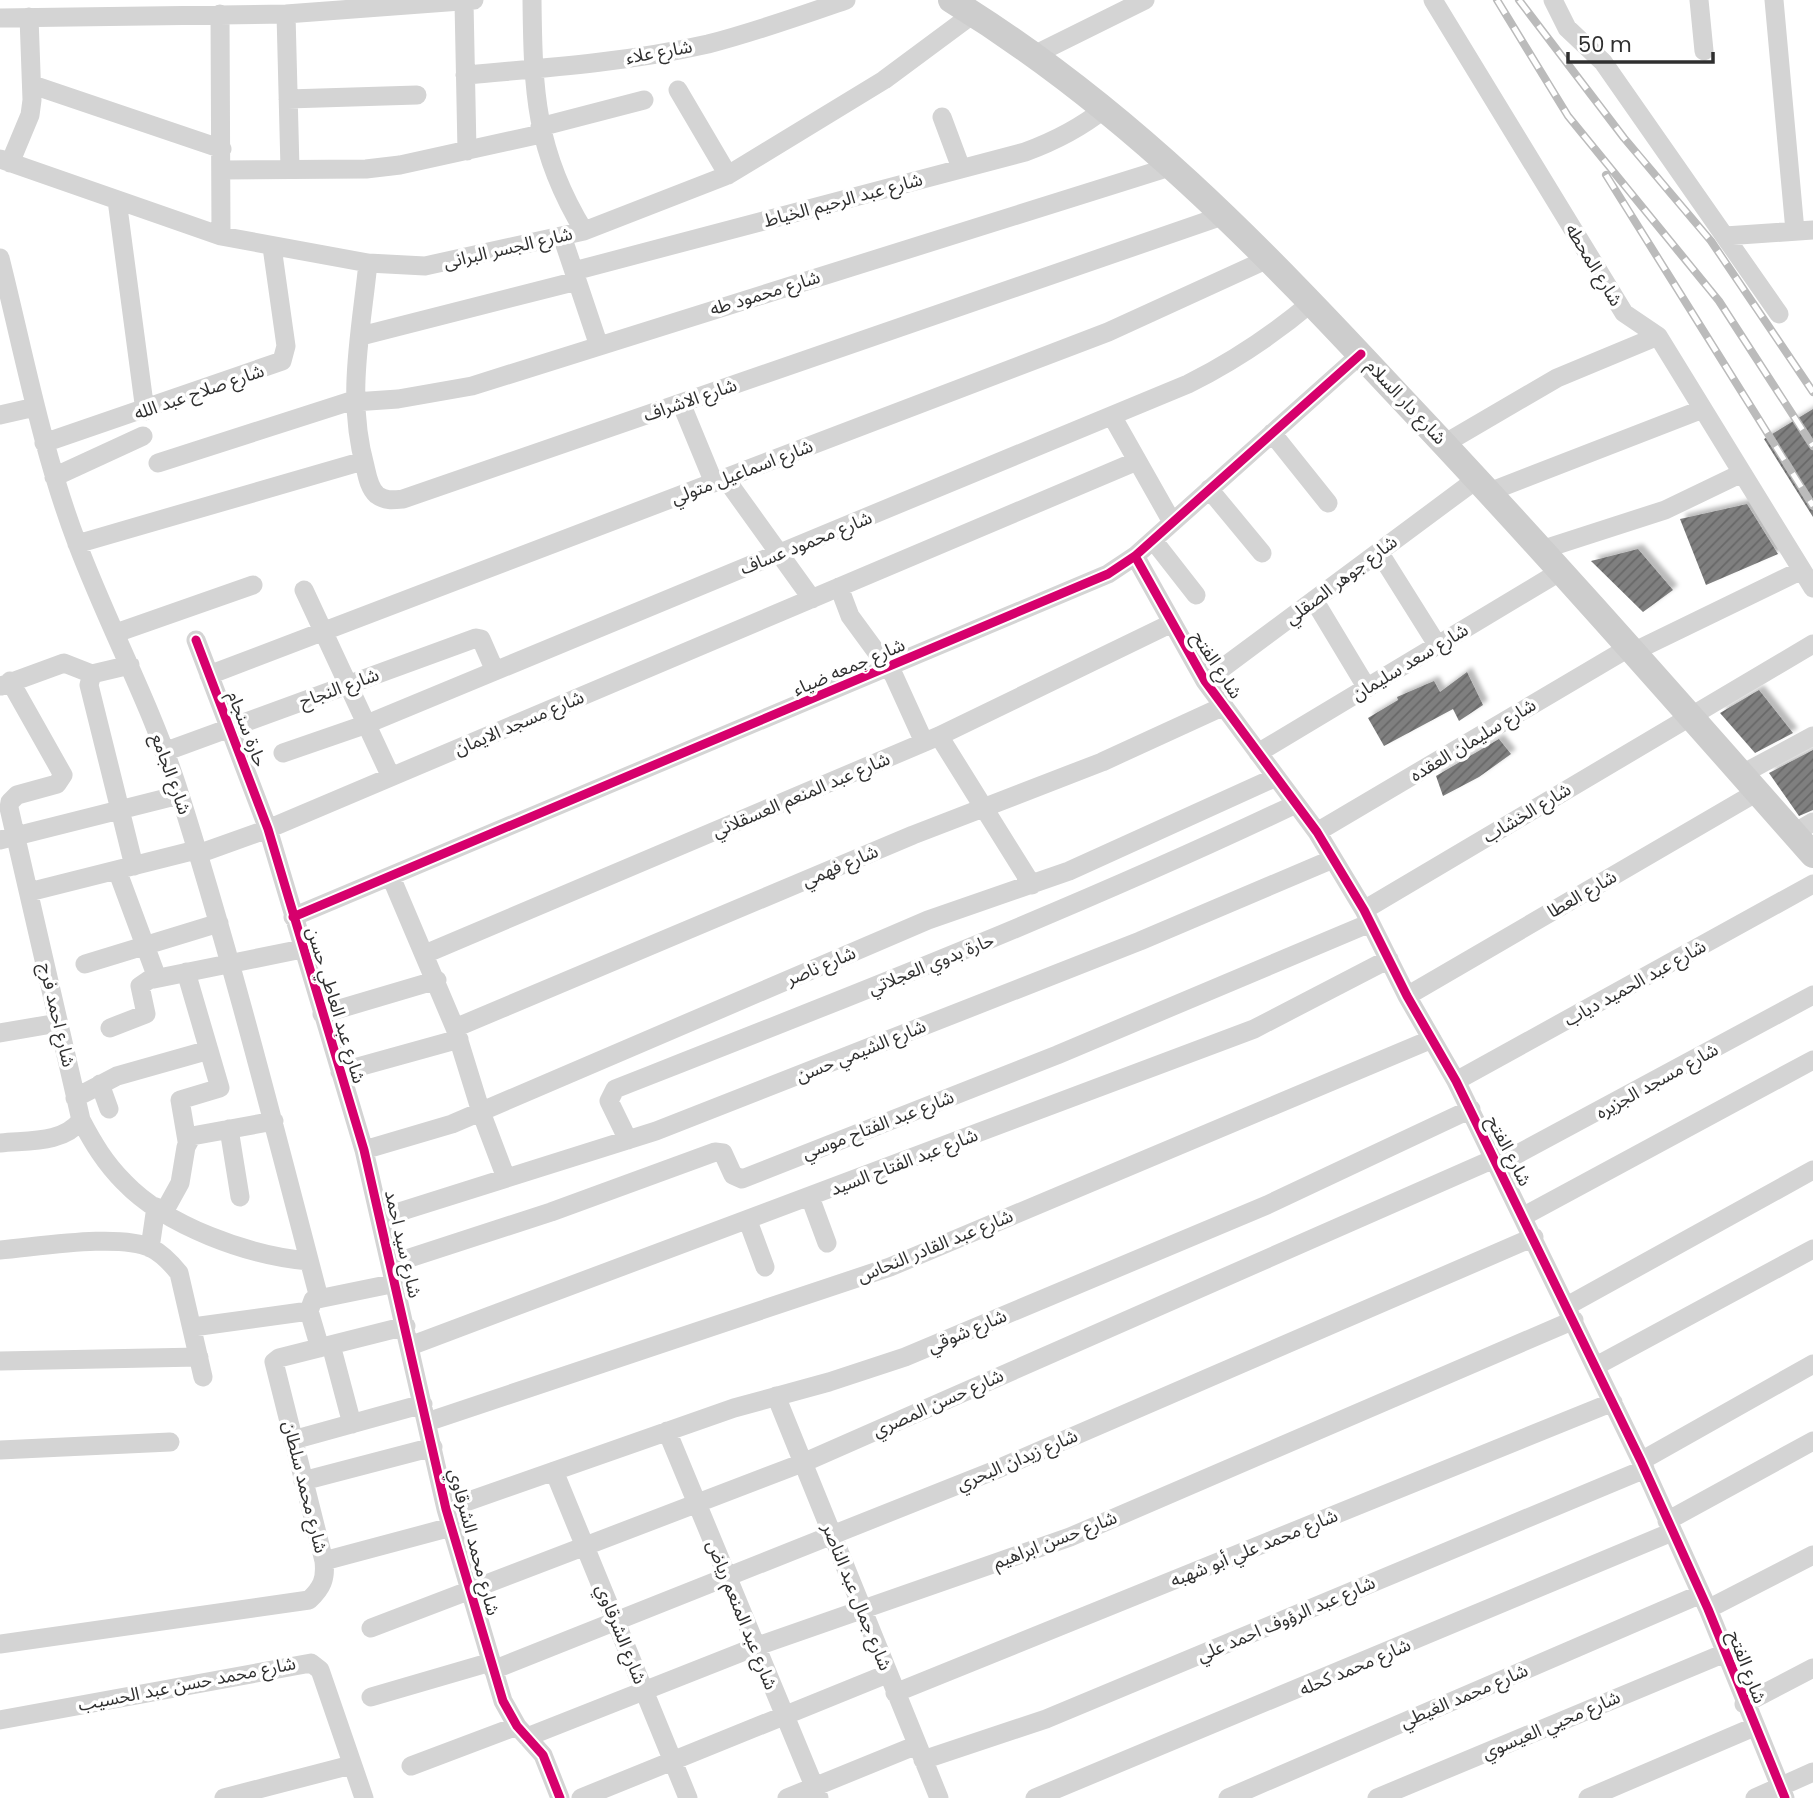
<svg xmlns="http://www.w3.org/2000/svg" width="1813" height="1798" font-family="Poppins,'Noto Sans Arabic',sans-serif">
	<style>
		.building { fill: url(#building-hatch); filter: url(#shadow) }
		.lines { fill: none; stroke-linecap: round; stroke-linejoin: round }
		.minor { stroke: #d4d4d4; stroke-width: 19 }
		.secondary { stroke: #cdcdcd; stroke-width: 26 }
		.rail-casing { stroke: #bbb; stroke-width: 8 }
		.rail { stroke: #fff; stroke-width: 5; stroke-dasharray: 16; stroke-linecap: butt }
		.cycleway-casing { stroke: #fff; stroke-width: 13 }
		.cycleway { stroke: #d6006c; stroke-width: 9 }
		.labels { text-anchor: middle; stroke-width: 7; stroke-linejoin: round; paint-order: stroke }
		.street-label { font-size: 18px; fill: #2f2f2f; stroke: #fff }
	</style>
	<defs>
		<pattern id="building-hatch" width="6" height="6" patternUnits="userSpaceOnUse" patternTransform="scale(1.75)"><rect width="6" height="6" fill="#7f7f7f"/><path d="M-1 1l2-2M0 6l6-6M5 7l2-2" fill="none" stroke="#686868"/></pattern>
		<filter id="shadow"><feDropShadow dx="5" dy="-5" stdDeviation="2" flood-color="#0004"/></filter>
	</defs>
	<rect width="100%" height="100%" fill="#fff"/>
	<path class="building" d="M1813 409V517L1764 439Z
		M1747 504 1778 554 1706 585 1680 519Z
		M1638 549 1673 590 1643 612 1591 561Z
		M1467 672 1483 705 1459 721 1453 709 1384 746 1368 718 1398 700 1397 697 1434 681 1440 692Z
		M1759 690 1793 733 1755 753 1720 713Z
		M1499 739 1511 754 1479 777 1443 796 1436 776Z
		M1813 750V810L1799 816 1769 773Z"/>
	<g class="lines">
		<path class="minor" d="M532 0C533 91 535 151 584 231
			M1433 0 1624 313 1658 336 1813 588
			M1553 0 1567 28 1603 62 1779 314
			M1699 0 1704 51
			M1774 0 1795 231
			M464 2 467 151
			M220 14 221 236
			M286 14 290 169
			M0 18 286 14 474 0
			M1034 55 1145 0
			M465 75C547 68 629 62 708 44 755 32 800 16 846 0
			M33 85 222 149
			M678 90 728 175
			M288 99 417 95
			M942 117 961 168
			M540 127 644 100
			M0 159 221 236 368 263 425 266 584 231 728 175 884 80 973 14
			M10 163 30 115 32 100 29 17
			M222 170 366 169 400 165 541 134
			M117 200 145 411
			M562 236 599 346
			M1725 236 1813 230
			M0 258C24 354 42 451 77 543 108 625 150 703 177 786 231 955 274 1126 319 1298
			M368 263C361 332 346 398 365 466 367 475 369 488 377 495 385 501 393 500 403 499L1225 215
			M574 271 1025 152C1055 141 1079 129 1104 109
			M361 336 577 281
			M354 402 398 399 472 386 1173 166
			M681 403 714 483
			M0 415 35 407
			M1112 416 1172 522
			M1272 433 1328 503
			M44 443 282 361 286 346 272 247
			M1444 444 1557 378 1658 336
			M158 463 354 400
			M54 477 143 436
			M725 478 812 599
			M1209 489 1262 553
			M1489 492 1703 409
			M1153 540 1196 595
			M77 544 363 461
			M1541 550 1665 510 1742 473
			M1379 552 1438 646
			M1135 556 1205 681 1317 832 1364 910 1407 996 1456 1081 1641 1461 1708 1609 1785 1798
			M839 587 850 616 894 676 924 742
			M304 590 391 777
			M1314 600 1367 688
			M116 633 253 585
			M196 640 268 829 364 1150 446 1509 503 1701 517 1726 543 1755 560 1798
			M1633 652 1802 570
			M130 665 92 674 89 685 134 866
			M209 675 1108 332 1270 258
			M10 681 63 775 57 784 17 795 10 802 9 808 81 1120C93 1143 105 1163 124 1182 166 1226 249 1256 309 1261
			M1205 681 1477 479
			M1 686 64 663 92 674
			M939 736 1032 885
			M164 752 476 638 481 639 495 671
			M283 753 367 724 1188 384C1234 361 1273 335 1312 302
			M1258 753 1561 571
			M1742 774 1813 736
			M1317 832 1630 647
			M1794 833 1813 822
			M0 840 179 795
			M198 854 268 829 1137 461
			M391 877 455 1028 481 1112 506 1178
			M29 892 196 850
			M1364 910 1813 644
			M293 917 1108 574 1135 556 1361 354
			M425 954 939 736 1172 623
			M85 964 219 923
			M186 972 220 1088 180 1100 187 1141
			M154 979 302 949
			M1407 996 1757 792
			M322 1014 437 980
			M110 1028 146 1014 140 986 156 975 117 870
			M455 1028 913 835 1102 762 1224 706
			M0 1033 58 1023
			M340 1072 459 1039
			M1456 1081 1813 884
			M100 1084 109 1109
			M75 1098 117 1076 209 1050
			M229 1129 240 1197
			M628 1140 609 1101 615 1089C844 999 1073 910 1296 804
			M0 1143C27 1140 63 1144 81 1120
			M364 1150 452 1124 928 920 1069 871 1276 777
			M1499 1164 1813 995
			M810 1197 827 1243
			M164 1212 180 1183 186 1147 192 1136 274 1121
			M1524 1216 1813 1060
			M380 1218 656 1131 1140 941 1333 859
			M748 1221 765 1267
			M150 1248 156 1207
			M0 1250C38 1247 119 1233 151 1248 163 1254 171 1263 179 1273L203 1377
			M391 1264 551 1212 715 1152 723 1153 733 1175 742 1179 1057 1055 1370 923
			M1567 1306 1813 1170
			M193 1327 309 1311
			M331 1345 352 1424
			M410 1346 1254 1029 1389 959
			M320 1348 309 1311 313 1300 396 1283
			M0 1361 199 1357
			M1596 1366 1813 1249
			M776 1396 939 1798
			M427 1422 890 1267 1432 1039
			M667 1431 819 1798
			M293 1440 423 1404
			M0 1450 170 1442
			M1641 1461 1813 1364
			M554 1471 688 1798
			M303 1481 433 1447
			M446 1509 734 1408 829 1382 905 1357 1267 1205 1471 1109
			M1667 1521 1813 1441
			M324 1561 451 1527
			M1708 1609 1813 1555
			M371 1628 805 1462 1496 1158
			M0 1644 309 1600C322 1588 326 1579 324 1561L274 1362 279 1358 406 1326
			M493 1670 993 1471 1534 1237
			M895 1693 1613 1402
			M371 1697 491 1662
			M1744 1704 1813 1668
			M0 1720 311 1663 320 1670 364 1798
			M527 1737 755 1647 1070 1537 1574 1320
			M923 1760 1046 1719 1645 1469
			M411 1766 517 1726
			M224 1798 351 1765
			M581 1798 887 1674
			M787 1798 917 1745
			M1035 1798 1672 1532
			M1228 1798 1701 1594
			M1377 1798 1725 1653
			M1588 1798 1754 1727
			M1755 1798 1813 1772"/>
		<path class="secondary" d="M951 0C1127 108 1260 247 1399 396 1541 546 1677 701 1813 855"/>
		<defs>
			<path id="rail" d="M1497 0 1568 116 1719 301 1813 446
				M1519 0 1624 138 1711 241 1813 392
				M1606 175 1813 506"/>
		</defs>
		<use href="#rail" class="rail-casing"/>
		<use href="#rail" class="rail"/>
		<defs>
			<path id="cycleway" d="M1135 556 1205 681 1317 832 1364 910 1407 996 1456 1081 1641 1461 1708 1609 1785 1798
				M196 640 268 829 364 1150 446 1509 503 1701 517 1726 543 1755 560 1798
				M293 917 1108 574 1135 556 1361 354"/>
		</defs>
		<use href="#cycleway" class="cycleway-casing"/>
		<use href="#cycleway" class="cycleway"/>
	</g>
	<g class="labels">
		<g class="street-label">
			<text transform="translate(659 52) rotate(-10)" y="6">شارع علاء</text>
			<text transform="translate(843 200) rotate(-15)" y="6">شارع عبد الرحيم الخياط</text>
			<text transform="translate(508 248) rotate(-13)" y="6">شارع الجسر البرانى</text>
			<text transform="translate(1594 265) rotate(59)" y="6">شارع المحطه</text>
			<text transform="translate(765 293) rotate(-17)" y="6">شارع محمود طه</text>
			<text transform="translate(199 392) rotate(-19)" y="6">شارع صلاح عبد الله</text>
			<text transform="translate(690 400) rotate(-19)" y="6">شارع الاشراف</text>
			<text transform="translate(1406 402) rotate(47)" y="6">شارع دار السلام</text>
			<text transform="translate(742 472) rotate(-21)" y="6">شارع اسماعيل متولي</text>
			<text transform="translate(806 543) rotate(-22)" y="6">شارع محمود عساف</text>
			<text transform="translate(1341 580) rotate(-37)" y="6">شارع جوهر الصقلي</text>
			<text transform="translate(1410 662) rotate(-31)" y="6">شارع سعد سليمان</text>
			<text transform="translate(1217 665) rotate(57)" y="6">شارع الفتح</text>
			<text transform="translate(849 667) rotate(-23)" y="6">شارع جمعه ضياء</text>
			<text transform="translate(339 688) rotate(-20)" y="6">شارع النجاح</text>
			<text transform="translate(519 723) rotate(-23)" y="6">شارع مسجد الايمان</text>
			<text transform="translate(247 729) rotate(69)" y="6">حارة سنجام</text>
			<text transform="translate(1473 740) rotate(-31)" y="6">شارع سليمان العقده</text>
			<text transform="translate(171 774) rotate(70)" y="6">شارع الجامع</text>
			<text transform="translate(801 795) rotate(-23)" y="6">شارع عبد المنعم العسقلاني</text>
			<text transform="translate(1527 813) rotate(-31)" y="6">شارع الخشاب</text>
			<text transform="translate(840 866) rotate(-23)" y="6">شارع فهمي</text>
			<text transform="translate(1582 894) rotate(-30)" y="6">شارع العطا</text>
			<text transform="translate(931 964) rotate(-22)" y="6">حارة بدوي العجلاتي</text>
			<text transform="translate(821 966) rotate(-23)" y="6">شارع ناصر</text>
			<text transform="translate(1635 983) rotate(-29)" y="6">شارع عبد الحميد دياب</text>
			<text transform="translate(336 1005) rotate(73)" y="6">شارع عبد العاطي حسن</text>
			<text transform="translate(57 1015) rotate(77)" y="6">شارع احمد فرج</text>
			<text transform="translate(861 1051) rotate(-22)" y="6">شارع الشيمي حسن</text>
			<text transform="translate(1657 1081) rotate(-29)" y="6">شارع مسجد الجزيره</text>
			<text transform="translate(878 1125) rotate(-21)" y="6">شارع عبد الفتاح موسي</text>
			<text transform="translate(1509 1151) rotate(63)" y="6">شارع الفتح</text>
			<text transform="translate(904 1162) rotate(-21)" y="6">شارع عبد الفتاح السيد</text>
			<text transform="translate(403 1244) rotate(77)" y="6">شارع سيد احمد</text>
			<text transform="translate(935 1246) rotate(-22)" y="6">شارع عبد القادر النحاس</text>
			<text transform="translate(967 1331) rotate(-23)" y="6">شارع شوقي</text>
			<text transform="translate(938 1403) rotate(-24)" y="6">شارع حسن المصري</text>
			<text transform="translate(1017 1460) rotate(-23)" y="6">شارع زيدان البحري</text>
			<text transform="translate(305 1487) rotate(76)" y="6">شارع محمد سلطان</text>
			<text transform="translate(1055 1540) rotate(-21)" y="6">شارع حسن ابراهيم</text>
			<text transform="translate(474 1542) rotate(75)" y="6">شارع محمد الشرقاوي</text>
			<text transform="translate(1254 1548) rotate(-22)" y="6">شارع محمد علي أبو شهبه</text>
			<text transform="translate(857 1597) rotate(68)" y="6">شارع جمال عبد الناصر</text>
			<text transform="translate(742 1615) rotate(68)" y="6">شارع عبد المنعم رياض</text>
			<text transform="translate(1286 1619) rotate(-23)" y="6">شارع عبد الرؤوف احمد علي</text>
			<text transform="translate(621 1634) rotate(68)" y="6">شارع الشرقاوي</text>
			<text transform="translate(1355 1667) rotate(-23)" y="6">شارع محمد كحله</text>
			<text transform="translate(1747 1667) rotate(69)" y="6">شارع الفتح</text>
			<text transform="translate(187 1684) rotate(-11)" y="6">شارع محمد حسن عبد الحسيب</text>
			<text transform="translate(1464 1696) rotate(-23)" y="6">شارع محمد الغيطي</text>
			<text transform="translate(1551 1725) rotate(-23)" y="6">شارع محيي العيسوي</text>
		</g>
	</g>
	<path d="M1568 52v10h145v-10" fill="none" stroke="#2f2f2f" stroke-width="3.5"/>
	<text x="1578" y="52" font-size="21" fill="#2f2f2f" stroke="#ffffff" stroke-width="5" paint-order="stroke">50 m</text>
</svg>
